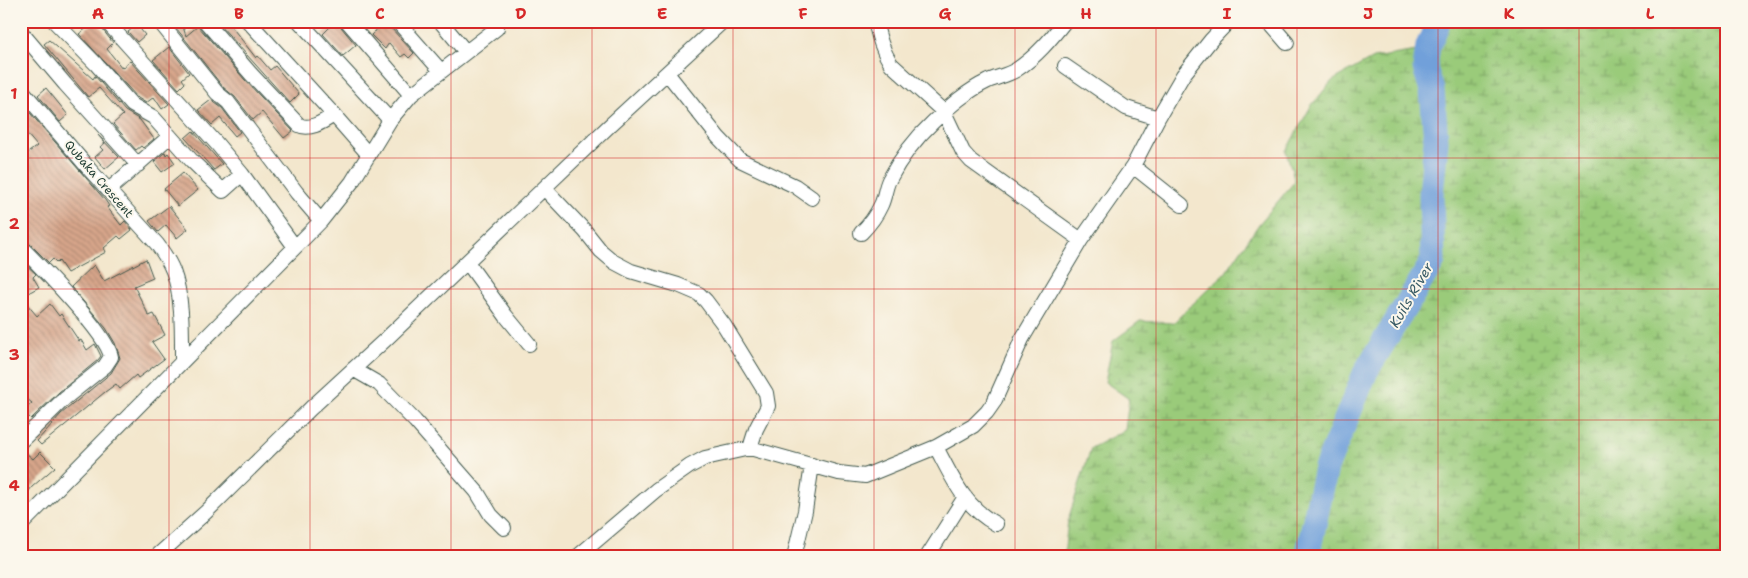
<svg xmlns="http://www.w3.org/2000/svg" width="1748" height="578" font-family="'Shantell Sans',sans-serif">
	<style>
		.wetland { fill: url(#wetland-marsh); stroke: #5c8457 }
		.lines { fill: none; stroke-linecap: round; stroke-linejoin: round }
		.river { stroke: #71a0da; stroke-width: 25 }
		.building { fill: url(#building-back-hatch) }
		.street-casing { stroke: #3f564b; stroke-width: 16 }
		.street { stroke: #fff; stroke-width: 14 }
		.grid { fill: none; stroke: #d62828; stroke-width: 1; stroke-opacity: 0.55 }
		.labels { text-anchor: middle; stroke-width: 4; stroke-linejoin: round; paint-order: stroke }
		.street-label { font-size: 12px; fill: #1f3d34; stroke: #fbf7ec }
		.water-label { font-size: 14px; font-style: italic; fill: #385b66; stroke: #fbf7ec }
		.neatline { fill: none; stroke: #d62828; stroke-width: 2 }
		.grid-label { font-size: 16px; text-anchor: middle; font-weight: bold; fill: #d62828 }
	</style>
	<defs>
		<pattern id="wetland-marsh" width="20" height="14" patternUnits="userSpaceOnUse" patternTransform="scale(1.25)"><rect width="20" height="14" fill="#9acb7a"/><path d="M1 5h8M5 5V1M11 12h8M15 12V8" fill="none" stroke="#7da665"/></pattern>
		<pattern id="building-back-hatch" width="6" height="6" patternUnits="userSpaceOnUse" patternTransform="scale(1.25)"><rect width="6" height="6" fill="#d7a58a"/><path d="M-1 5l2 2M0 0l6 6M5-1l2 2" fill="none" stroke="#ae8872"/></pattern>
	</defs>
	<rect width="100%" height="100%" fill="#fbf7ec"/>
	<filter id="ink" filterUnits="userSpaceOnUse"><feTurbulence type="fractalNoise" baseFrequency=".02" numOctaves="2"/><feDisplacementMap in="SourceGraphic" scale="10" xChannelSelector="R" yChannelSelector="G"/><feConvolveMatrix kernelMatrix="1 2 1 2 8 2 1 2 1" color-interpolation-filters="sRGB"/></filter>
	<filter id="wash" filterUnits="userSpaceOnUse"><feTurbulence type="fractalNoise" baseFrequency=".0096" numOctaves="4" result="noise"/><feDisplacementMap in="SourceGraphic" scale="20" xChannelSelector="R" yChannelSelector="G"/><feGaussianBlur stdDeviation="1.12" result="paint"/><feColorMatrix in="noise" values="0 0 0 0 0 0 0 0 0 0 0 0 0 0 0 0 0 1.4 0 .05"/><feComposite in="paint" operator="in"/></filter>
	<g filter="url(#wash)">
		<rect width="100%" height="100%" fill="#f3e7cd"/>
		<path class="wetland" d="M1431 21H1727V557H1064L1068 520 1091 448 1125 430 1129 399 1105 382 1113 341 1140 321 1173 323 1226 272 1259 224 1295 181 1286 151 1311 106 1332 81 1373 58 1417 51Z"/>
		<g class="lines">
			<path class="river" d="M1307 557 1326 468 1366 371 1433 261 1431 195 1436 141 1432 90 1425 68 1428 46 1439 21"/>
		</g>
		<g id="blocks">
			<path class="building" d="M96 21 113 43 107 49 122 68 130 61 169 104 162 109 154 97 146 103 138 98 79 34Z
				M181 21 186 36 198 26 245 80 293 131 284 138 262 112 253 120 235 97 223 87 173 24Z
				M223 21H227L256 58 258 56 270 70 275 66 299 94 290 103 220 25Z
				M336 21 356 45 343 56 323 34Z
				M386 21H388L390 27 414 53 409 58 405 54 401 57 389 43 385 49 371 35Z
				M137 25 145 35 137 42 128 32Z
				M49 40 93 79 95 76 125 111 140 120 154 139 143 148 141 146 136 150 113 124 123 115 99 88 88 97 44 44Z
				M169 47 189 73 182 79 185 83 179 89 153 60Z
				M46 88 68 115 60 122 38 95Z
				M211 100 222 108 240 132 235 136 220 118 212 125 198 110Z
				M24 106 105 200 109 206 107 207 121 225 125 221 132 230 121 239 118 236 104 248 106 252 67 273 59 261 57 263 53 259 49 263 27 241 21 238V158L37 146 21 127V124L25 121 21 115V109Z
				M193 131 222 164 214 170 185 138Z
				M98 135 119 157 105 169 95 157 103 150 100 147 105 143Z
				M165 152 166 155 168 153 175 163 162 172 154 162Z
				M183 173 198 190 178 206 164 189Z
				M169 206 188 229 177 238 166 225 158 232 149 221Z
				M146 259 153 278 134 286 149 316 154 314 165 335 152 342 164 359 138 378 136 375 120 389 116 384 105 392 41 445 37 441 61 414 111 373 120 358 115 343 106 328 71 287 94 265 104 281Z
				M21 260 36 274 33 277 39 287 21 297 37 316 50 304 59 316 61 314 79 341 81 340 87 350 95 344 101 356 98 360 59 392 31 419 23 411 32 403 21 394Z
				M40 452 55 467 32 487 21 501V459L26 453 33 459Z"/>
		</g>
	</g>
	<g filter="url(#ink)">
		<use href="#blocks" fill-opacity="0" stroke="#3f564b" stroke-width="1"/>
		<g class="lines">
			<defs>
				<path id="street" d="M54 21 96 64 132 105 153 117 192 161 223 191 242 174
					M106 21 217 144 242 174 295 247
					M159 21 217 93 228 102 297 193 321 221
					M205 21 251 74 299 125C310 131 324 121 334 115L248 21
					M299 21 390 120
					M347 21 411 95
					M397 21 441 71
					M440 21 466 52
					M875 21C879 37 882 50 891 64L944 112 963 152 971 161 1081 240
					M1268 21 1287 43
					M21 32 65 84 138 165
					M1065 66 1126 108 1158 118
					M667 73 718 137 740 160 795 186 812 198
					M21 89 90 170 157 244C163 252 169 261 173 271 183 297 182 334 182 361
					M334 115 369 155
					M1133 166 1182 205
					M545 189 585 231 601 251 614 262 631 271 678 285 699 294 706 301 724 325 766 393 768 406 756 429 750 448 705 458 690 466 656 490 577 557
					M109 190 170 136
					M861 233C869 225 876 216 881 205 885 197 885 188 889 180 900 159 916 138 933 122 950 106 967 91 988 81 997 77 1008 75 1016 70 1036 57 1051 39 1065 21
					M21 247C40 266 108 335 111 357L105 366 65 398 21 441
					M467 262 506 316 529 344
					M353 369 379 384 415 421 477 492 491 515 504 528
					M936 447C952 477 964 507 996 524
					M750 448 839 473 865 476 936 447 973 426 987 412 994 402 1022 339 1035 317 1081 240 1133 166 1158 118 1183 75 1211 40 1229 21
					M21 525 321 221 352 182 390 120 411 95 497 28 491 21
					M156 557 206 512 311 408 385 340 607 128 723 21
					M794 557 805 511 812 465
					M927 557 965 497"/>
			</defs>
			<use href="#street" class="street-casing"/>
			<use href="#street" class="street"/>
		</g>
	</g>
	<path class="grid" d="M169 21V557M310 21V557M451 21V557M592 21V557M733 21V557M874 21V557M1015 21V557M1156 21V557M1297 21V557M1438 21V557M1579 21V557M21 158H1727M21 289H1727M21 420H1727"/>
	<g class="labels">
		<g class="street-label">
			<text transform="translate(99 179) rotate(49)" y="4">Qubaka Crescent</text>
		</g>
		<g class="water-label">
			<text transform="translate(1411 295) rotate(-60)" y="5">Kuils River</text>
		</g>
	</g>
	<rect width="1748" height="578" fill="none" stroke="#fbf7ec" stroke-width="55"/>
	<rect x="28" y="28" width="1692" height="522" class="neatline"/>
	<g class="grid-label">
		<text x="98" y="19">A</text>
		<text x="239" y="19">B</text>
		<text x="380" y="19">C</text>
		<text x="521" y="19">D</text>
		<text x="662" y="19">E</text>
		<text x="803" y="19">F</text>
		<text x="945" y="19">G</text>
		<text x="1086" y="19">H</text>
		<text x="1227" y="19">I</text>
		<text x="1368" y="19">J</text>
		<text x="1509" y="19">K</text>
		<text x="1650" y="19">L</text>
		<text x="14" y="99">1</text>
		<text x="14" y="229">2</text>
		<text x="14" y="360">3</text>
		<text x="14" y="491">4</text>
	</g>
</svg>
